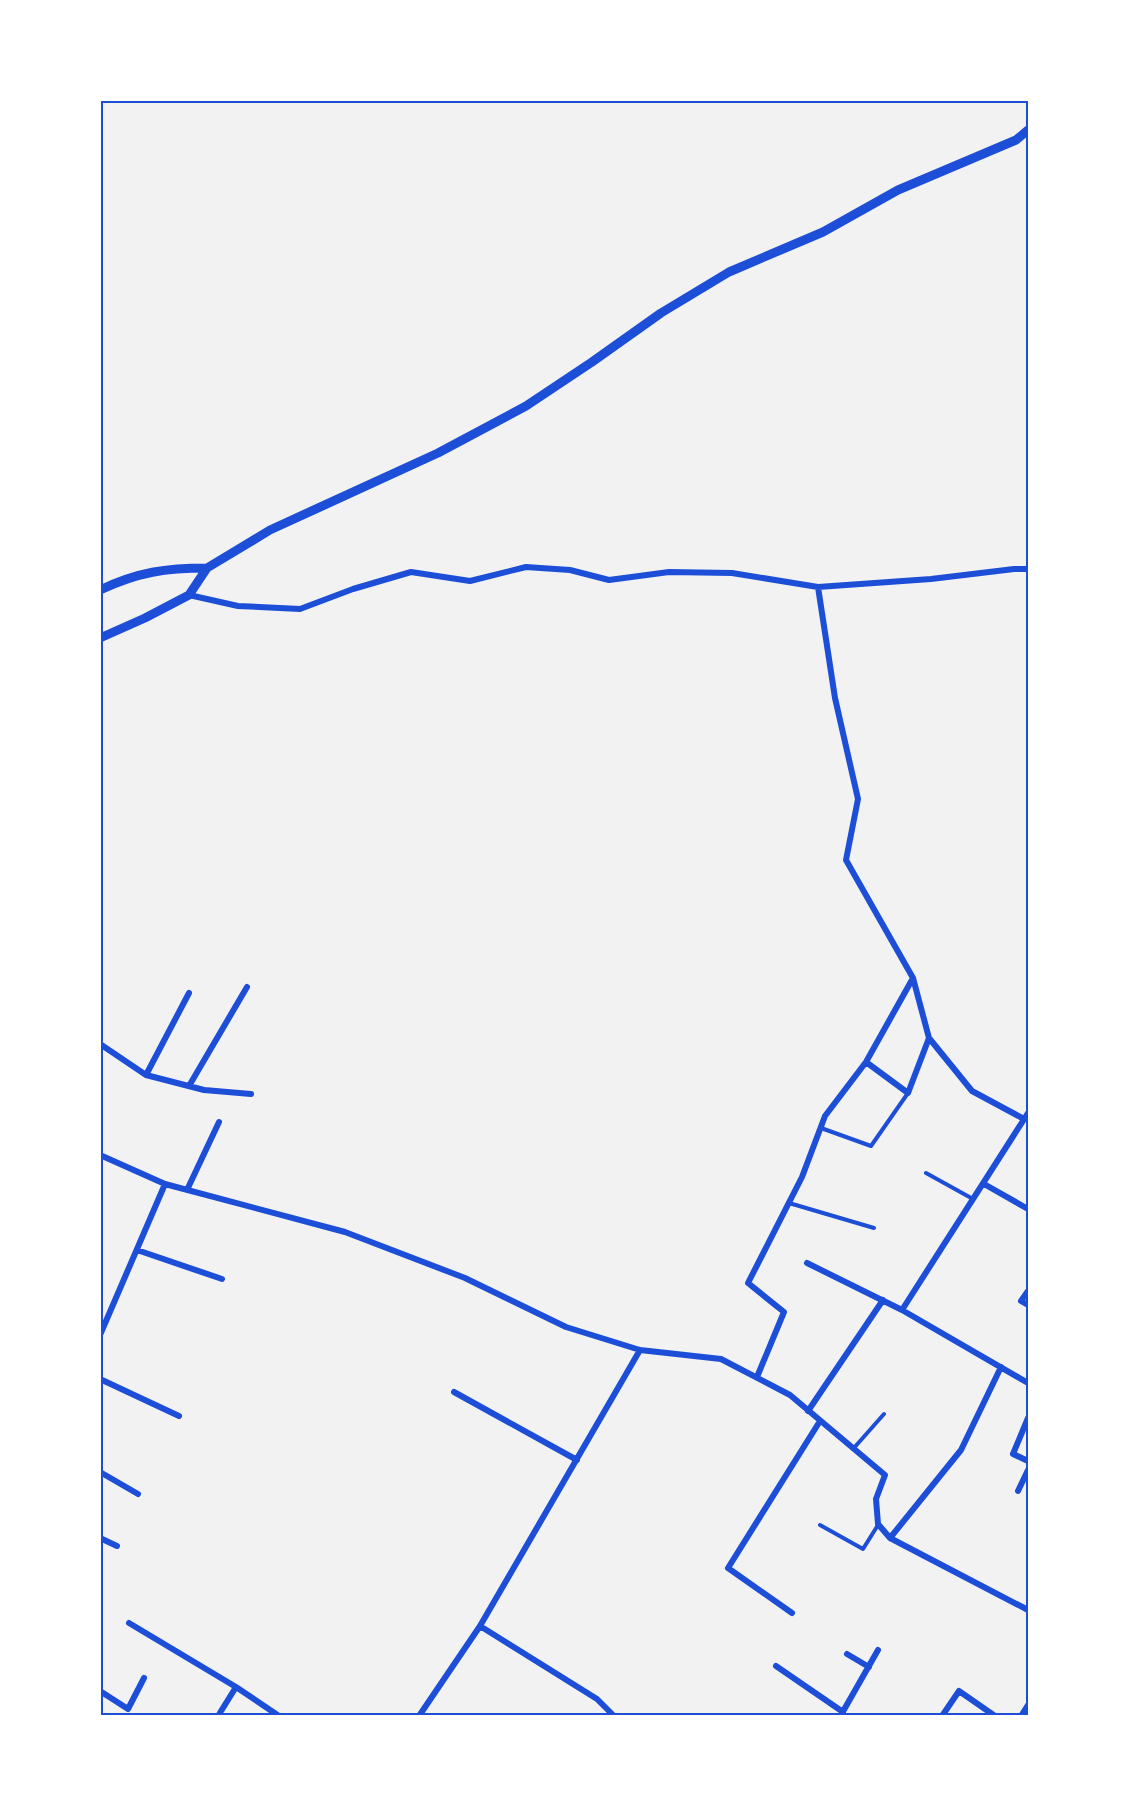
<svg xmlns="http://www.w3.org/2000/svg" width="1129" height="1816" font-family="'Space Grotesk',sans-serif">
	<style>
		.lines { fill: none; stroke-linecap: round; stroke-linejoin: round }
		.service { stroke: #1d4ed8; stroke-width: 4 }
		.minor { stroke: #1d4ed8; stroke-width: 6 }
		.tertiary { stroke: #1d4ed8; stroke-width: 9 }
		.neatline { fill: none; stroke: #1d4ed8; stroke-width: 2 }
	</style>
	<rect width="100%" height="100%" fill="#f2f2f2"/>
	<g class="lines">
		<path class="service" d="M821 1128 871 1146 908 1093
			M926 1173 973 1199
			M789 1203 874 1228
			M853 1449 884 1414
			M820 1525 863 1549 878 1525"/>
		<path class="minor" d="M818 587 835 698 858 799 846 860 913 978 929 1038 972 1091 1024 1119
			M189 595 238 606 300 609 353 589 411 572 470 581 526 567 570 570 609 580 669 572 732 573 818 587 931 579 1014 569H1028
			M100 1044 146 1075 204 1090 251 1094
			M866 1062 908 1093 929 1038
			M146 1075 189 993
			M189 1086 247 987
			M100 1155 165 1184 345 1232 465 1278 566 1327 640 1350 721 1359 790 1395 885 1475 876 1499 878 1524 890 1538 1028 1610
			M984 1184 1028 1209
			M187 1190 219 1122
			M137 1250 222 1279
			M807 1263 902 1310 1028 1383
			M1028 1291 1021 1301 1028 1305
			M902 1310 1028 1113
			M100 1335 165 1184
			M757 1377 784 1312 748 1283 802 1177 825 1116 866 1062 913 978
			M100 1379 179 1416
			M454 1392 577 1460
			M808 1411 883 1300
			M1028 1418 1013 1454 1028 1461
			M100 1472 138 1494
			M1018 1491 1028 1470
			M100 1538 117 1546
			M890 1538 961 1450 1001 1367
			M792 1613 728 1568 820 1421
			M129 1623 236 1687 279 1716
			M480 1626 597 1699 614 1716
			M847 1654 869 1667
			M776 1666 843 1712
			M100 1691 128 1709 144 1678
			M841 1715 878 1650
			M218 1716 236 1687
			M419 1716 480 1626 640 1350
			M942 1716 959 1691 995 1716
			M1021 1716 1028 1705"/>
		<path class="tertiary" d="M100 590C138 572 166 568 207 568
			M100 638 145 618 189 595 207 568 270 530 438 453 526 406 592 362 661 313 729 272 823 232 898 190 1016 140 1028 130"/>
	</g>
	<rect width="1129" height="1816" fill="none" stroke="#ffffff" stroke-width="204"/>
	<rect x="102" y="102" width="925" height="1612" class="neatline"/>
</svg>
